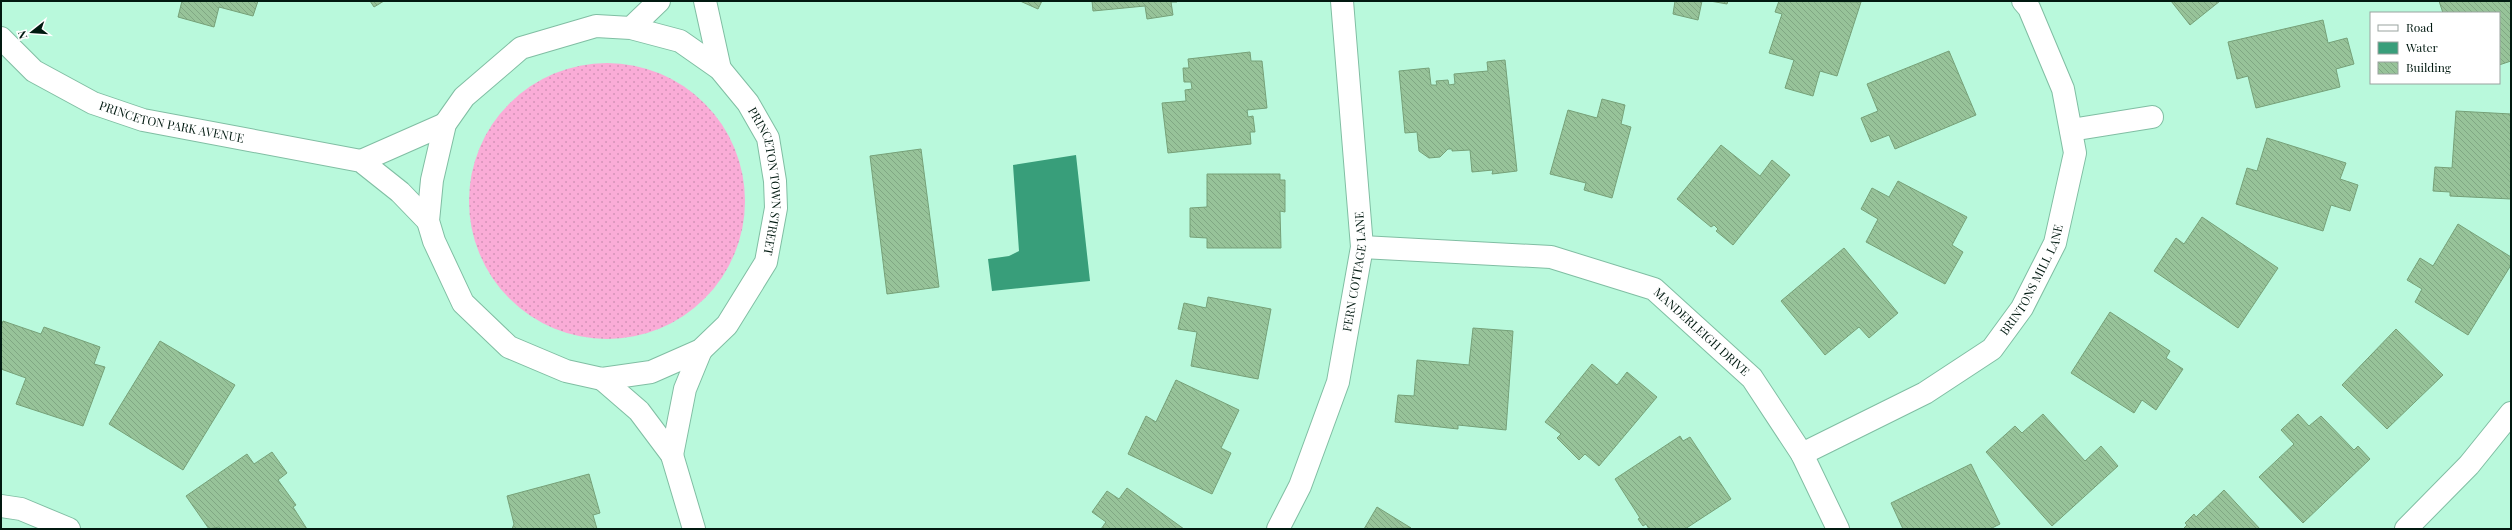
<svg xmlns="http://www.w3.org/2000/svg" width="2512" height="530" font-family="'Playfair Display',serif">
	<style>
		.grass { fill: url(#grass-dots) }
		.water { fill: #389e7a }
		.building { fill: url(#building-back-hatch); stroke: #76a178 }
		.lines { fill: none; stroke-linecap: round; stroke-linejoin: round }
		.minor-casing { stroke: #80bea3; stroke-width: 24 }
		.minor { stroke: #fff; stroke-width: 22 }
		.labels { text-anchor: middle; stroke-width: 3; stroke-linejoin: round; paint-order: stroke }
		.street-label { font-size: 12px; fill: #011910; stroke: #fff }
	</style>
	<defs>
		<pattern id="grass-dots" width="8" height="8" patternUnits="userSpaceOnUse"><rect width="8" height="8" fill="#faacd7"/><path d="M2 2h.1M6 6h.1" fill="none" stroke="#d493b8" stroke-width="1.8" stroke-linecap="round"/></pattern>
		<pattern id="building-back-hatch" width="6" height="6" patternUnits="userSpaceOnUse"><rect width="6" height="6" fill="#97c399"/><path d="M-1 5l2 2M0 0l6 6M5-1l2 2" fill="none" stroke="#80a783"/></pattern>
	</defs>
	<rect width="100%" height="100%" fill="#b9f9dc"/>
	<path class="grass" d="M469 201a138 138 0 1 1 276 0a138 138 0 1 1-276 0Z"/>
	<path class="water" d="M1076 155 1090 281 992 291 988 259 1009 256 1019 251 1013 165Z"/>
	<path class="building" d="M182 1H258L253 16 219 7 214 27 178 17Z
		M370 1H384L374 7Z
		M1020 1H1042L1038 9Z
		M1092 1H1177V2H1171L1173 15 1147 19 1145 6 1093 11Z
		M1675 1H1702L1698 20 1673 14Z
		M1710 1H1728L1727 4Z
		M1779 1 1861 2 1837 76 1820 71 1813 96 1785 88 1794 60 1769 53 1782 14 1775 12Z
		M2171 1H2220L2190 25Z
		M2439 1H2511V61L2499 65V13H2443Z
		M2323 20 2328 43 2347 38 2354 64 2336 69 2340 87 2256 108 2248 76 2237 79 2228 42Z
		M1949 51 1976 115 1895 149 1889 135 1871 142 1861 118 1878 111 1867 84Z
		M1250 52 1251 61H1262L1267 108 1247 110 1248 117 1253 116 1255 132H1250L1251 144 1168 153 1162 103 1186 101 1185 90 1192 89 1191 82H1184L1183 68H1189L1188 59Z
		M1505 60 1517 171 1492 174 1493 170 1472 172 1470 150 1452 151V149H1448L1440 157 1429 158 1419 151 1417 132 1405 133 1399 71 1429 68 1431 85H1437L1436 81 1448 80 1449 85 1455 84 1454 74 1488 71 1487 62Z
		M1602 99 1625 105 1621 124 1631 127 1612 198 1584 190 1586 183 1550 174 1568 110 1597 118Z
		M2456 111 2511 114V199L2450 196V192L2433 191 2435 167 2452 168Z
		M2267 138 2346 163 2340 179 2358 185 2350 211 2331 205 2323 231 2236 204 2247 168 2257 171Z
		M1721 145 1760 176 1772 160 1790 175 1733 245 1716 231 1718 229 1714 225 1711 227 1677 199Z
		M921 149 939 287 887 294 870 156Z
		M1207 174H1280V180H1285V212L1280 211 1281 248H1207V238L1190 237V208L1207 207Z
		M1898 181 1967 217 1952 245 1963 252 1945 284 1866 242 1878 219 1861 209 1872 188 1889 197Z
		M2202 217 2278 268 2238 328 2154 271 2176 238 2184 244Z
		M2458 224 2511 257V265L2468 335 2415 302 2422 289 2407 280 2420 258 2433 266Z
		M1844 248 1898 313 1869 338 1859 327 1825 355 1781 301Z
		M1208 297 1271 309 1258 379 1191 366 1197 332 1178 329 1184 303 1206 308Z
		M2110 312 2170 351 2166 358 2183 369 2156 410 2142 400 2134 413 2071 373Z
		M3 321 41 334 44 327 100 347 94 364 105 367 83 426 16 404 26 378 1 369V327Z
		M1473 328 1513 331 1506 430 1458 425V429L1395 422 1398 395 1414 396 1417 360 1469 365Z
		M2396 329 2443 375 2387 429 2342 385Z
		M160 341 235 385 183 470 109 424Z
		M1592 364 1617 385 1627 372 1657 397 1599 466 1585 454 1579 460 1557 438 1561 434 1545 422Z
		M1176 380 1239 410 1221 448 1231 453 1212 494 1128 454 1146 416 1156 422Z
		M2043 414 2085 461 2101 446 2118 466 2052 526 1986 452 2015 426 2022 433Z
		M2298 414 2309 426 2321 416 2354 450 2358 446 2370 459 2303 523 2259 477 2294 444 2281 430Z
		M1680 436 1683 441 1690 437 1731 499 1685 529H1649L1646 524 1643 526 1638 519 1640 518 1615 479Z
		M272 452 287 473 278 480 296 505 293 507 307 529H220L219 527 209 529 186 496 247 454 254 464Z
		M1971 464 2000 524 1990 529H1903L1891 503Z
		M589 474 600 513 593 515 597 529H512L514 524 507 496Z
		M1127 488 1184 529H1101L1106 522 1092 512 1107 491 1119 499Z
		M2224 490 2260 529H2183L2187 525 2185 523 2194 514 2196 517Z
		M1377 507 1411 528 1364 529Z"/>
	<g class="lines">
		<defs>
			<g id="minor">
				<path d="M705 1 720 69"/>
				<path id="s1" d="M631 28 680 41 720 69 748 103 768 138 775 181 776 208 766 262 727 325 701 350 651 372 602 379 566 371 509 347 463 303 434 241 428 221 432 180 445 124 464 97 521 48 596 26 631 28 659 1"/>
				<path id="s2" d="M1 38 34 71 93 103 143 120 361 161 400 192 428 221"/>
				<path d="M2071 130 2152 117"/>
				<path d="M361 161 445 124"/>
				<path id="s3" d="M1362 247 1551 257 1654 289 1752 378 1802 454 1838 529"/>
				<path d="M602 379 639 411 672 455 694 529"/>
				<path id="s4" d="M1802 454 1925 393 1992 349 2022 308 2055 243 2075 153 2063 89 2029 8 2023 1"/>
				<path d="M672 455 685 389 701 350"/>
				<path d="M1 506 21 509 69 529"/>
				<path id="s5" d="M1278 529 1300 486 1338 382 1362 247 1342 1"/>
				<path d="M2406 529 2469 465 2511 413"/>
			</g>
		</defs>
		<use href="#minor" class="minor-casing"/>
		<use href="#minor" class="minor"/>
	</g>
	<g class="labels">
		<g class="street-label">
			<text dy="4" stroke="none"><textPath href="#s2" startOffset="195">PRINCETON PARK AVENUE</textPath></text>
			<text dy="4" stroke="none"><textPath href="#s1" startOffset="226">PRINCETON TOWN STREET</textPath></text>
			<text dy="4" stroke="none"><textPath href="#s5" startOffset="271">FERN COTTAGE LANE</textPath></text>
			<text dy="4" stroke="none"><textPath href="#s4" startOffset="298">BRINTONS MILL LANE</textPath></text>
			<text dy="4" stroke="none"><textPath href="#s3" startOffset="361">MANDERLEIGH DRIVE</textPath></text>
		</g>
	</g>
	<rect width="2512" height="530" fill="none" stroke="#011910" stroke-width="4"/>
	<rect x="2370" y="12" width="130" height="72" fill="#ffffff" stroke="#99a39f"/>
	<rect x="2378" y="25" width="20" height="6" fill="#ffffff" stroke="#99a39f"/>
	<text x="2406" y="32" font-size="12" fill="#011910">Road</text>
	<rect x="2378" y="42" width="20" height="12" fill="#389e7a" stroke="#99a39f"/>
	<text x="2406" y="52" font-size="12" fill="#011910">Water</text>
	<rect x="2378" y="62" width="20" height="12" fill="url(#building-back-hatch)" stroke="#99a39f"/>
	<text x="2406" y="72" font-size="12" fill="#011910">Building</text>
	<g transform="translate(32 32) rotate(253)" stroke="#ffffff" stroke-width="3" paint-order="stroke">
	<path d="M0-3L7 15L0 10L-7 15Z" fill="#011910"/>
	<text y="-6" font-size="11" font-weight="bold" text-anchor="middle" fill="#011910">N</text>
	</g>
</svg>
